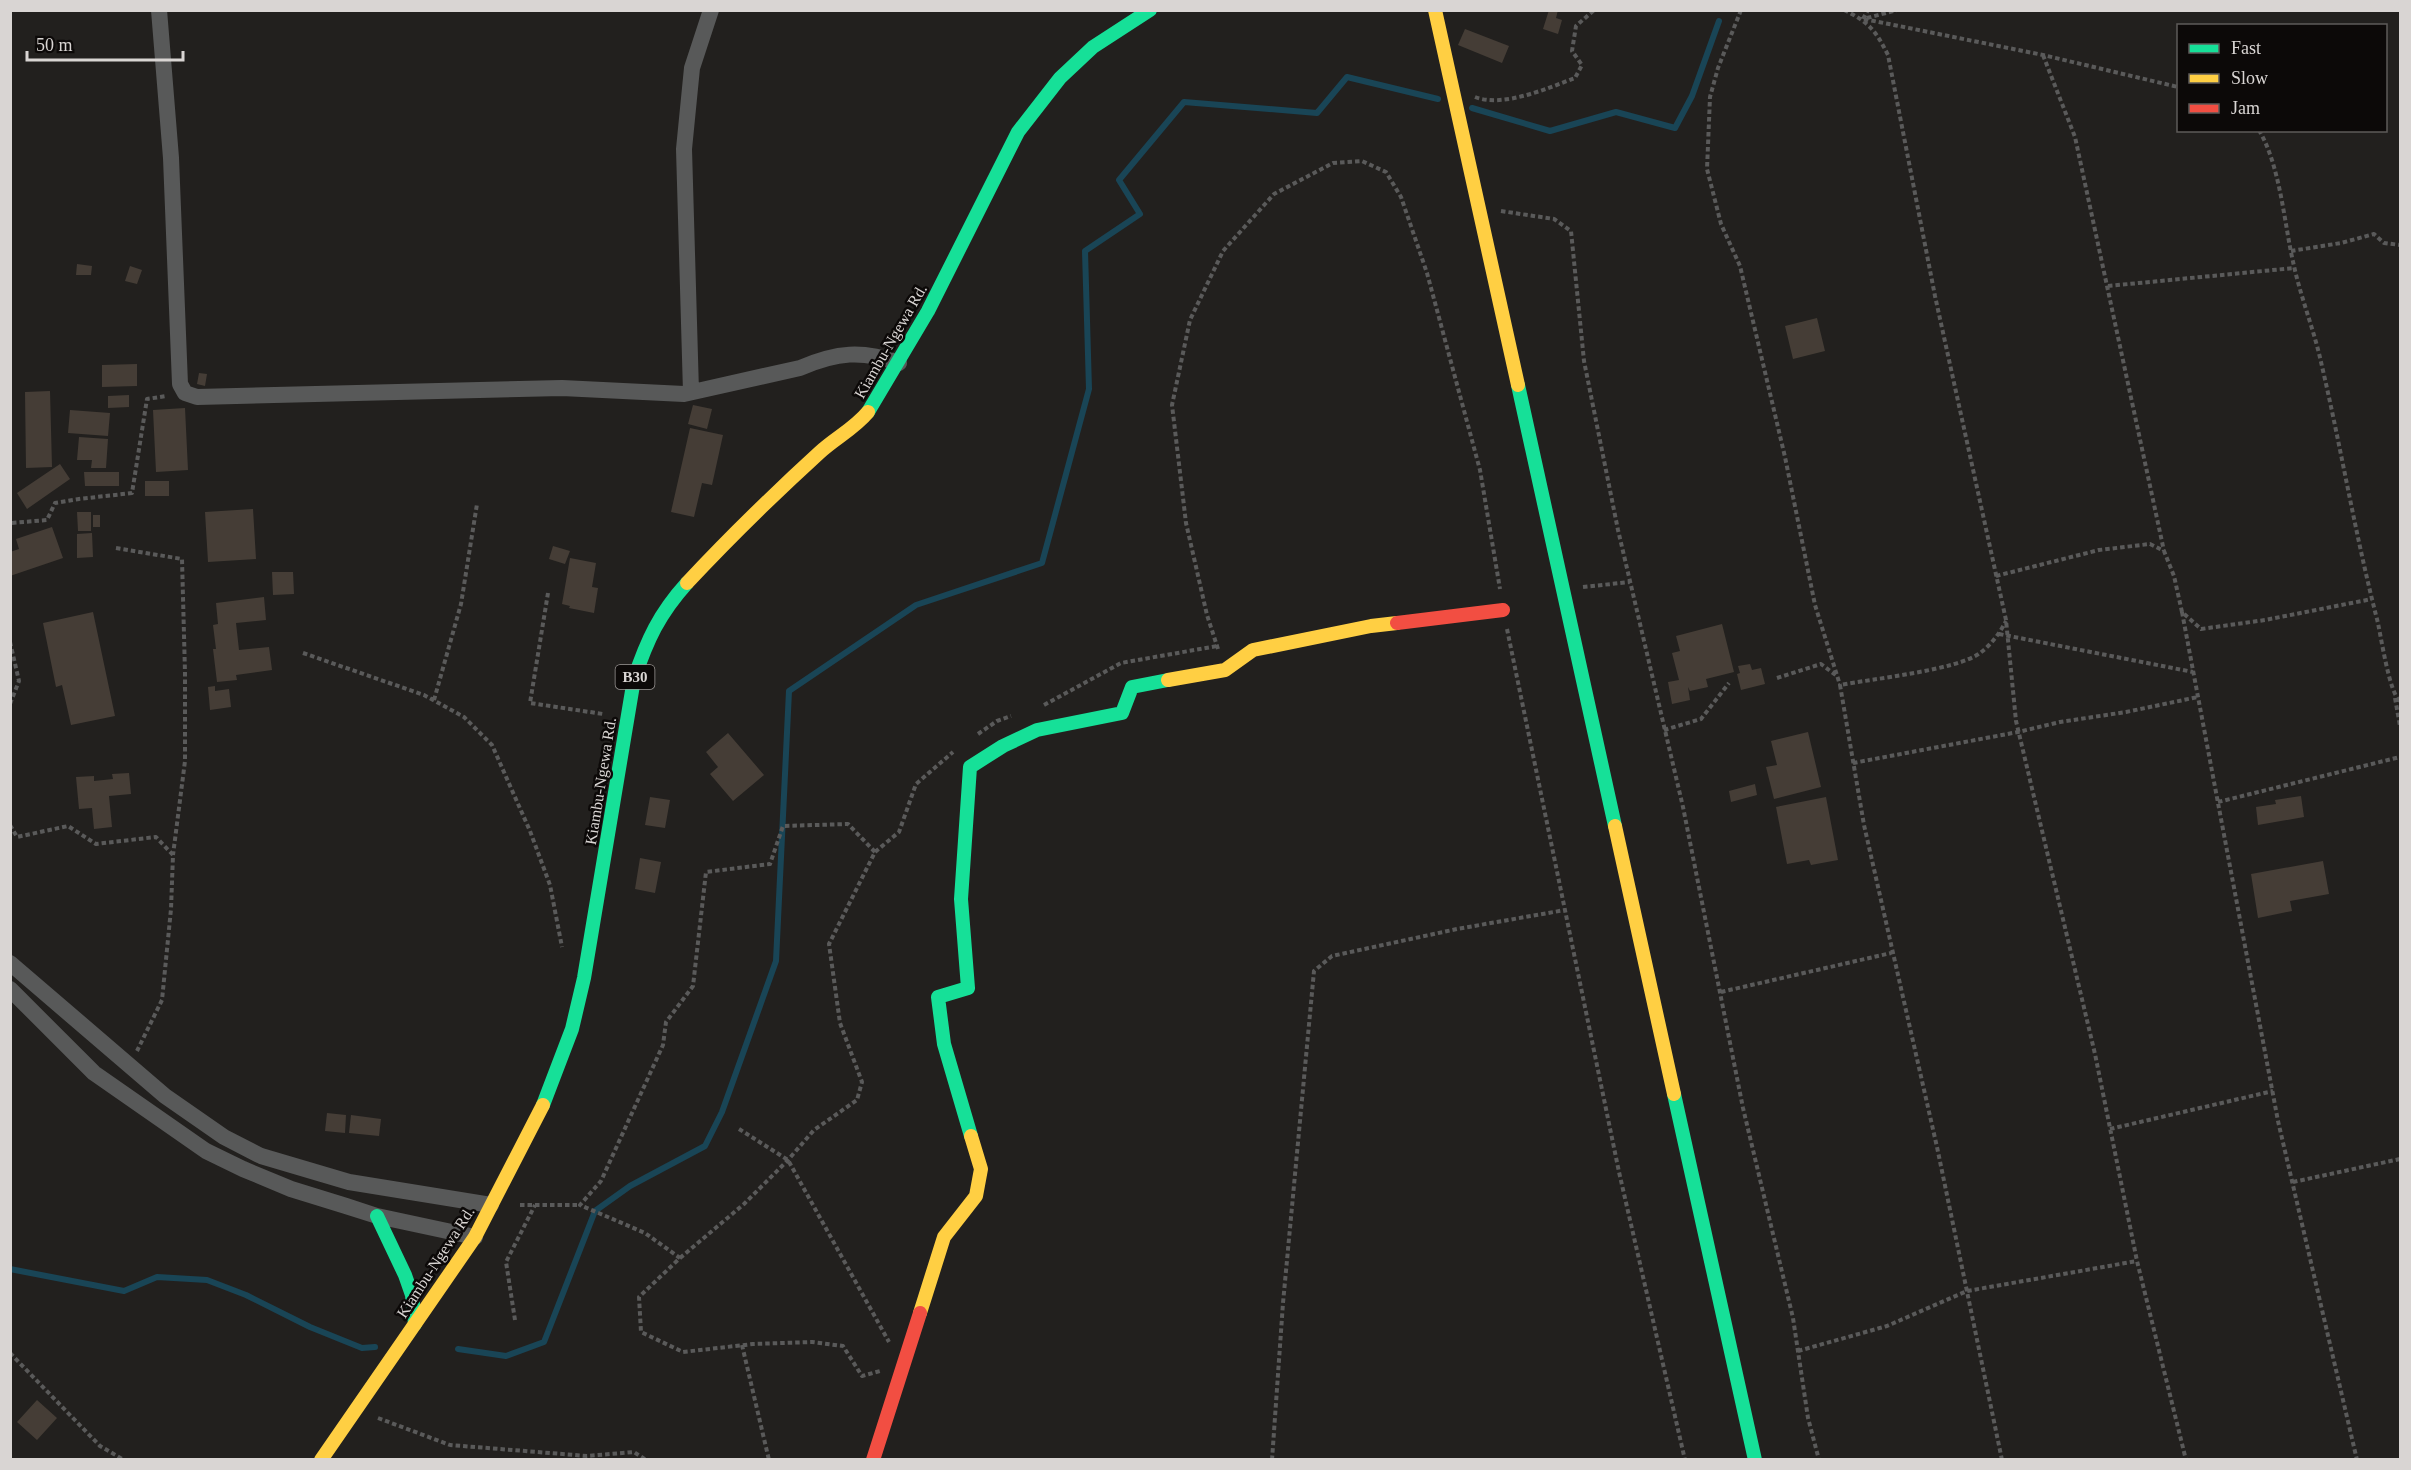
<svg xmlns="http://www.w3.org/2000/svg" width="2411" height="1470" font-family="Georgia,serif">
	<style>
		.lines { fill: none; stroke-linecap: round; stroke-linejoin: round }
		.stream { stroke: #194556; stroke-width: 6 }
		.building { fill: #453d36 }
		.path { stroke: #5a5a5a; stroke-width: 4; stroke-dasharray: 4.5 3; stroke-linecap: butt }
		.street { stroke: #585959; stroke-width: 16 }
		.fast { stroke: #16e098; stroke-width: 14 }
		.slow { stroke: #ffcf43; stroke-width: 14 }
		.jam { stroke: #f24e42; stroke-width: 14 }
		.labels { text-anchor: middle; stroke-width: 5; stroke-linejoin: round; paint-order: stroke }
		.shield { fill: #0c0908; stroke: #9c9896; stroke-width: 1.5 }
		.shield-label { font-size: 15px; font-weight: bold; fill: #d9d5d3 }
		.street-label { font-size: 16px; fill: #d9d5d3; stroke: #0c0908 }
	</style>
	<rect width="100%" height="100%" fill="#22201e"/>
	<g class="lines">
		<path class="stream" d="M1472 108 1550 131 1616 112 1675 128 1692 96 1719 21
			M10 1269 124 1291 157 1277 207 1280 246 1295 310 1327 362 1348 375 1347
			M458 1349 506 1356 544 1342 595 1211 630 1186 705 1146 722 1112 776 961 789 691 916 605 1042 563 1089 389 1085 251 1140 214 1119 180 1184 102 1317 113 1347 77 1438 99"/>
	</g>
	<path class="building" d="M1549 10H1558L1556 18 1562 20 1558 34 1543 29Z
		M1465 29 1509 46 1502 63 1458 45Z
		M77 264 92 266 91 275H76Z
		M130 266 142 270 137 284 125 281Z
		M1817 318 1825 351 1793 359 1785 326Z
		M137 364V386L102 387V365Z
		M199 373 207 374 205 386 197 384Z
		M50 391 52 467 26 468 25 392Z
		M129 395V407L108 408V396Z
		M693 405 712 409 707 429 688 424Z
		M185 408 188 470 156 472 153 410Z
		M70 410 110 413 108 436 68 433Z
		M690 428 723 435 712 485 702 483 694 517 671 512Z
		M79 437 108 439 106 468H91L92 460H77Z
		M60 464 70 479 27 509 17 493Z
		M84 472H119V486H85Z
		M145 481H169V496H145Z
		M253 509 256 559 208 562 205 512Z
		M77 512H91V531H78Z
		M93 515H100V527H93Z
		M52 527 63 558 10 576V552L19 549 16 539Z
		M92 533 93 557 77 558V534Z
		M553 546 570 551 565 564 549 559Z
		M570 558 596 563 592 587 598 588 594 613 569 608 570 606 562 604Z
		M272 572H293L294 594 273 595Z
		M264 597 266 620 236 623 239 650 269 647 272 670 236 675 237 680 217 682 213 649H216L213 625 218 624 216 603Z
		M93 612 115 716 71 725 62 685 56 687 43 623Z
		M1722 624 1734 672 1706 679 1708 687 1690 691 1688 687 1690 700 1672 704 1668 682 1679 680 1672 653 1680 651 1676 636Z
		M1750 664 1752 670 1761 668 1765 684 1741 690 1737 674 1740 673 1738 666Z
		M215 686V691L229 689 231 707 210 710 208 687Z
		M1808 732 1821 787 1774 799 1766 767 1777 765 1771 741Z
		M728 733 764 775 733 801 710 774 718 767 706 752Z
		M129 773 131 794 109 796 112 827 94 829 92 808 79 809 76 777 94 776V781L113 779 112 774Z
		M1755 784 1757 795 1731 802 1729 791Z
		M2301 796 2304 817 2258 825 2256 807 2276 804 2275 800Z
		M650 797 670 800 665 828 645 825Z
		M1826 797 1838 860 1811 865 1809 860 1787 864 1776 807Z
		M640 858 661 862 655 893 635 889Z
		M2323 861 2329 894 2290 901 2292 911 2258 918 2251 874Z
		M327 1113 346 1115 345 1133 325 1131Z
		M351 1115 381 1119 379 1136 349 1133Z
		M37 1400 57 1418 37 1440 17 1422Z"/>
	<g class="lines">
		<path class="path" d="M1741 10 1718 68 1710 97 1707 169 1721 224 1740 266 1785 457 1815 605 1840 685
			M1844 10C1869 22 1876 31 1888 55L1935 296 2006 620 2016 721 2095 1054 2137 1261 2186 1460
			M1867 18 1897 10
			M1863 19 1868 10
			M1864 19 2043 55 2178 87
			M2043 55 2075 137 2164 551
			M1475 97C1503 108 1548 88 1575 78L1582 65 1572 51 1576 26 1594 10
			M2259 130C2281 168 2284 224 2294 266 2301 298 2314 330 2321 362 2341 447 2355 534 2377 619 2381 635 2389 693 2400 701
			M1501 211 1554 219 1571 231 1584 361 1618 530 1683 807 1743 1108 1793 1318 1808 1418 1819 1460
			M2291 251 2341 243 2374 234 2384 243 2400 245
			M2108 286 2294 268
			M12 523 47 520 55 503 79 499 132 493 147 399 166 396
			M116 548 182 559 185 673V761L173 855
			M1996 576 2099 550 2150 544 2164 551 2174 576 2182 612 2201 629 2265 620 2372 599
			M1583 587 1630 582
			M548 593 530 703 603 714
			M2182 612 2278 1121 2357 1460
			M1507 629 1619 1172 1685 1460
			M1999 634 2193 672
			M10 642 19 681 10 704
			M1218 649 1207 615 1186 523 1172 405 1190 320 1223 251 1274 194 1333 163 1362 161 1386 172 1401 197 1427 273 1480 470 1500 589
			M303 653 424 695 464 717 492 745 530 831 550 885 562 947
			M1777 678 1821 664 1837 676
			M2395 698 2400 726
			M434 700 461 604 477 504
			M1044 705 1121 663 1217 646
			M1664 730 1701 719 1729 683
			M978 734 997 721 1011 716
			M1853 763 2018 732 2060 722 2126 712 2198 697
			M2218 802 2400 757
			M10 825 17 837 68 826 96 844 156 837 173 855 171 909 162 1000 137 1051
			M875 852 848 824 783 826 770 864 706 872 693 986 666 1022 663 1045 601 1181 580 1205 645 1233 680 1258 639 1297 641 1332 683 1352 753 1344 812 1342 843 1346 862 1376 880 1371
			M1721 992 1891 953
			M739 1129 788 1160 889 1342
			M2110 1129 2273 1091
			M2293 1182 2400 1159
			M520 1205H580
			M680 1258 744 1204 788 1160 814 1130 857 1100 862 1082 840 1023 829 944 875 852 899 832 916 784 953 752
			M515 1320 506 1262 535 1205
			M742 1345 769 1460
			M1798 1351 1887 1326 1967 1291 2137 1261
			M10 1353 100 1446 124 1460
			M378 1418 450 1445 587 1456 634 1452 646 1460
			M1272 1460 1283 1303 1314 971 1332 956 1457 929 1565 910
			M2002 1460 1937 1147 1864 825 1840 685C1871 679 1958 670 1980 653 1991 645 2000 633 2006 621"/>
		<path class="street" d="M159 10 171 158 180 384 185 393 197 397 562 388 684 394 800 368C837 352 862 350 899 363
			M691 392 684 149 692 68 711 10
			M10 963 165 1096 224 1137 261 1156 349 1182 491 1205
			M10 989 94 1073 206 1151 243 1169 291 1189 346 1206 377 1216 475 1237"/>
		<path class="fast" d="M1518 385 1615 826
			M868 412 928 311 1018 132 1060 78 1093 47 1150 10
			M1674 1094 1755 1460
			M543 1105 572 1029 584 978 634 679C647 640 659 614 687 583
			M971 1136 944 1044 938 997 968 988 961 899 970 767 1003 746 1037 730 1122 713 1132 687 1168 680
			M377 1216 405 1275 412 1295 415 1324"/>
		<path class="slow" d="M1435 10 1518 385
			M687 583C729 538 773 495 819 453 835 438 854 429 868 412
			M1168 680 1225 670 1253 650 1371 626 1397 623
			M1615 826 1674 1094
			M920 1313 944 1237 976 1196 981 1169 971 1136
			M321 1460 475 1237 543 1105"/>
		<path class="jam" d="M1397 623 1503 610
			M873 1460 920 1313"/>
	</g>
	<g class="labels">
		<rect class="shield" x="615.5" y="665" width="39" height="24" rx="4.5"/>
		<g class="shield-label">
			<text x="635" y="682">B30</text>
		</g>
		<g class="street-label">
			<text transform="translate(890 341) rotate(-60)" y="6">Kiambu-Ngewa Rd.</text>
			<text transform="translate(600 781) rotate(-81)" y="6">Kiambu-Ngewa Rd.</text>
			<text transform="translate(435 1262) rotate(-57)" y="6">Kiambu-Ngewa Rd.</text>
		</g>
	</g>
	<rect width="2411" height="1470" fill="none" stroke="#d9d5d3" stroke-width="24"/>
	<rect x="2177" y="24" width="210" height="108" fill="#0c0908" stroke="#5e5b59" stroke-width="1.5"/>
	<rect x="2189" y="44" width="30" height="9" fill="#16e098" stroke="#5e5b59" stroke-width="1.5"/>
	<text x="2231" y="54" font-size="18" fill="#d9d5d3">Fast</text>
	<rect x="2189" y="74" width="30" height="9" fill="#ffcf43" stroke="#5e5b59" stroke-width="1.5"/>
	<text x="2231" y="84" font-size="18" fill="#d9d5d3">Slow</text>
	<rect x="2189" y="104" width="30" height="9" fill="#f24e42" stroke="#5e5b59" stroke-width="1.5"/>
	<text x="2231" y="114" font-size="18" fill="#d9d5d3">Jam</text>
	<path d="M27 51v9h156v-9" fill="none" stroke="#d9d5d3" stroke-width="3"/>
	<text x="36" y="51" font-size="18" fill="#d9d5d3" stroke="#0c0908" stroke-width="4.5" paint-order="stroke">50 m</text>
</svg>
